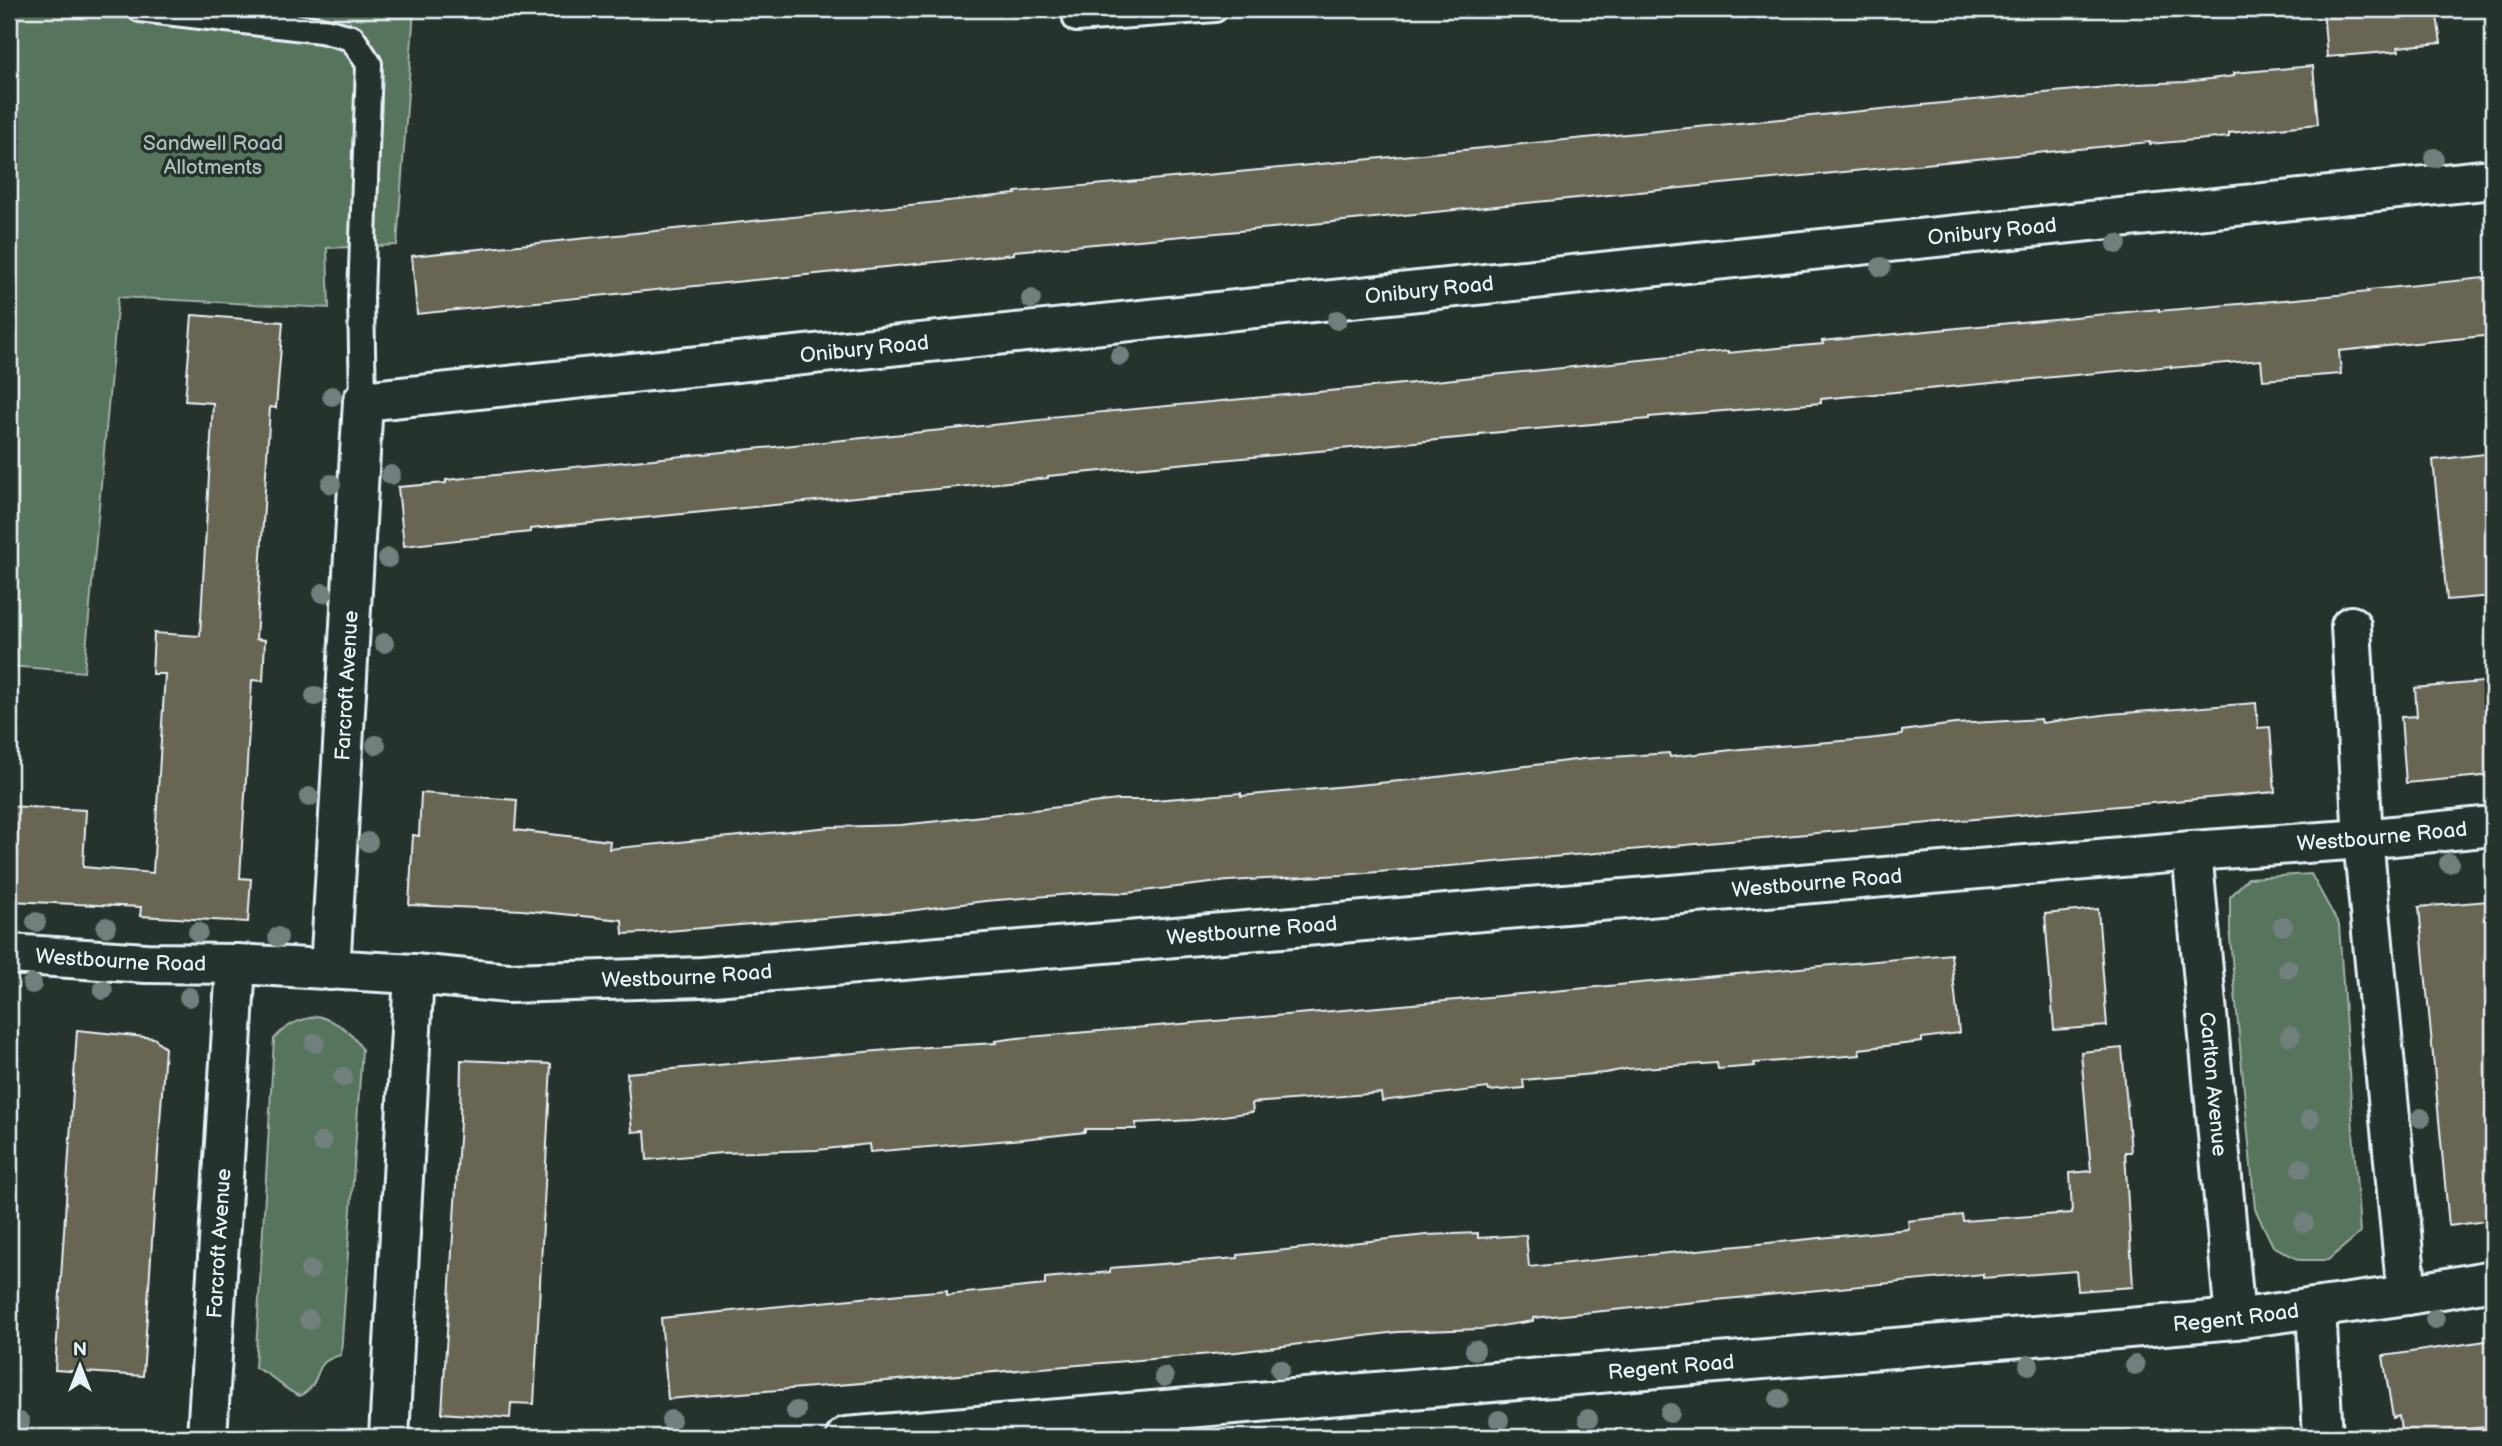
<svg xmlns="http://www.w3.org/2000/svg" width="2502" height="1446" font-family="'Balsamiq Sans',sans-serif">
	<style>
		.green { fill: #57745c; stroke: #a0b2aa; stroke-width: 2 }
		.building { fill: #696552; stroke: #e8f1f8; stroke-width: 2 }
		.lines { fill: none; stroke-linecap: round; stroke-linejoin: round }
		.service-casing { stroke: #e8f1f8; stroke-width: 30 }
		.minor-casing { stroke: #e8f1f8; stroke-width: 44 }
		.service { stroke: #26332d; stroke-width: 24 }
		.minor { stroke: #26332d; stroke-width: 38 }
		.tree { fill: #71807b }
		.labels { text-anchor: middle; stroke-width: 7; stroke-linejoin: round; paint-order: stroke }
		.park-label { font-size: 21px; fill: #aebfba; stroke: #26332d }
		.street-label { font-size: 21px; fill: #e8f1f8; stroke: #26332d }
	</style>
	<rect width="100%" height="100%" fill="#26332d"/>
	<filter id="ink" filterUnits="userSpaceOnUse"><feTurbulence type="fractalNoise" baseFrequency=".0143" numOctaves="2"/><feDisplacementMap in="SourceGraphic" scale="14" xChannelSelector="R" yChannelSelector="G"/><feConvolveMatrix kernelMatrix="1 2 1 2 8 2 1 2 1" color-interpolation-filters="sRGB"/></filter>
	<g filter="url(#ink)">
		<path class="green" d="M9 9H414L397 245 327 248 329 308 118 297 84 672 9 666Z
			M2311 874 2339 925 2360 1233 2328 1260H2299L2273 1246 2255 1209 2230 938V897L2248 878Z
			M318 1016C339 1023 350 1030 362 1049L341 1355C308 1363 327 1380 300 1396 282 1390 274 1374 255 1368L274 1039C287 1024 298 1020 318 1016Z"/>
		<path class="building" d="M2323 9H2436L2441 43 2398 47 2399 51 2327 57Z
			M2313 66 2318 124 2229 133V137L2150 144V142L1272 228 1061 247 1014 251V254L417 314 412 256 1016 194 1015 192 1228 173 2137 84 2185 82 2234 76V73Z
			M2493 277V335L2339 351 2341 374 2263 380 2261 360 2171 368V366L1821 399V403L1649 417V419L1479 434V436L1048 476V478L530 529V532L404 546 398 487 446 483V480L1050 419 1049 417 1435 381 1728 351V353L1777 348 1823 344 1822 341 2159 309V311L2296 299 2369 292 2368 290Z
			M192 315 283 322 276 408 270 407 260 573 256 639 265 640 263 681 252 680 240 878 251 879 248 922 140 916 141 907 9 901V806L86 810 83 867 153 873 165 674H152L154 633 200 636 213 403 185 401Z
			M2493 453V596L2447 600 2433 460Z
			M2493 681V775L2406 783 2401 717 2417 716 2415 688Z
			M2256 703 2258 728 2270 727 2275 792 1473 864 1342 875 1228 881 1126 893 1096 892 985 901 908 911 644 933 623 934 622 920 522 910 409 905 413 835 419 836 421 793 517 800 515 830 610 841 609 849 830 827 901 825 948 820 1118 800H1154L1241 793V796L1421 779 1583 759 1669 753 1670 757 1741 749 1867 739 1902 735V731L1955 724 2041 719 2042 723 2110 714Z
			M2488 901 2489 912 2493 911V1220L2449 1226 2419 907Z
			M2098 909 2107 1026 2054 1030 2045 914Z
			M1951 954 1959 1033 1922 1038V1042L1859 1049 1860 1055 1754 1063 1755 1066 1718 1069 1717 1063 1626 1069 1605 1073 1523 1080 1524 1088 1489 1091 1488 1088 1382 1101 1381 1093 1252 1103 1253 1112 1193 1120 1136 1123V1129H1085V1132L1023 1139 870 1152 869 1144 817 1150 721 1153 647 1160 645 1131 632 1132 627 1073 911 1048 996 1043 995 1041 1017 1038 1391 1006Z
			M77 1030 154 1038 165 1048 143 1376 55 1370Z
			M2122 1048 2131 1152H2125L2133 1287 2078 1291 2076 1271 1983 1278V1274L1583 1313 1533 1318V1321L1481 1329 1397 1332 1236 1352 668 1399 661 1318 901 1294 947 1290V1295L1045 1285V1278L1110 1272V1268L1238 1258V1255L1426 1235 1478 1233V1238L1526 1235 1529 1267 1909 1229 1908 1221 1962 1215 1963 1221 2072 1213 2070 1173 2091 1171 2081 1052Z
			M461 1060 551 1064 534 1404 511 1403 510 1418 442 1413 460 1122Z
			M2493 1340V1426L2402 1437 2399 1416 2393 1418 2383 1356Z"/>
		<g class="lines">
			<defs>
				<path id="service" d="M140 9 321 30 352 38 369 64 361 298 363 401
					M1076 19 1215 9"/>
				<g id="minor">
					<path d="M2351 626 2363 839 2407 1295"/>
					<path id="s1" d="M2192 851 2235 1319"/>
					<path id="s2" d="M9 954 146 963 236 964 414 974 508 983 702 977 2192 851 2363 839 2493 826"/>
					<path id="s3" d="M330 970 363 401 2493 179"/>
					<path d="M2316 1308 2323 1437"/>
					<path id="s4" d="M207 1437 236 964"/>
					<path d="M389 1437 414 974"/>
					<path id="s5" d="M846 1437 2235 1319 2407 1295 2493 1280"/>
				</g>
			</defs>
			<use href="#service" class="service-casing"/>
			<use href="#minor" class="minor-casing"/>
			<use href="#service" class="service"/>
			<use href="#minor" class="minor"/>
		</g>
		<g class="tree">
			<circle cx="2434" cy="158" r="10"/>
			<circle cx="2117" cy="244" r="10"/>
			<circle cx="1881" cy="267" r="10"/>
			<circle cx="1031" cy="299" r="10"/>
			<circle cx="1337" cy="320" r="10"/>
			<circle cx="1120" cy="356" r="10"/>
			<circle cx="332" cy="396" r="10"/>
			<circle cx="391" cy="475" r="10"/>
			<circle cx="331" cy="484" r="10"/>
			<circle cx="388" cy="558" r="10"/>
			<circle cx="323" cy="593" r="10"/>
			<circle cx="384" cy="643" r="10"/>
			<circle cx="315" cy="696" r="10"/>
			<circle cx="376" cy="745" r="10"/>
			<circle cx="309" cy="797" r="10"/>
			<circle cx="368" cy="842" r="10"/>
			<circle cx="2449" cy="863" r="10"/>
			<circle cx="36" cy="922" r="10"/>
			<circle cx="2283" cy="926" r="10"/>
			<circle cx="106" cy="927" r="10"/>
			<circle cx="198" cy="932" r="10"/>
			<circle cx="278" cy="937" r="10"/>
			<circle cx="2288" cy="969" r="10"/>
			<circle cx="32" cy="984" r="10"/>
			<circle cx="103" cy="990" r="10"/>
			<circle cx="189" cy="997" r="10"/>
			<circle cx="2290" cy="1036" r="10"/>
			<circle cx="315" cy="1043" r="10"/>
			<circle cx="343" cy="1077" r="10"/>
			<circle cx="2421" cy="1118" r="10"/>
			<circle cx="2310" cy="1119" r="10"/>
			<circle cx="322" cy="1142" r="10"/>
			<circle cx="2301" cy="1168" r="10"/>
			<circle cx="2304" cy="1223" r="10"/>
			<circle cx="310" cy="1270" r="10"/>
			<circle cx="2435" cy="1319" r="10"/>
			<circle cx="309" cy="1320" r="10"/>
			<circle cx="1475" cy="1350" r="10"/>
			<circle cx="2029" cy="1365" r="10"/>
			<circle cx="2135" cy="1365" r="10"/>
			<circle cx="1280" cy="1369" r="10"/>
			<circle cx="1164" cy="1377" r="10"/>
			<circle cx="1779" cy="1399" r="10"/>
			<circle cx="796" cy="1411" r="10"/>
			<circle cx="1670" cy="1413" r="10"/>
			<circle cx="1588" cy="1419" r="10"/>
			<circle cx="671" cy="1420" r="10"/>
			<circle cx="1499" cy="1420" r="10"/>
			<circle cx="20" cy="1422" r="10"/>
		</g>
	</g>
	<g class="labels">
		<g class="park-label">
			<text x="213" y="150">Sandwell Road<tspan x="213" dy="24">Allotments</tspan></text>
		</g>
		<g class="street-label">
			<text dy="7" stroke="none"><textPath href="#s3" startOffset="2208">Onibury Road</textPath></text>
			<text dy="7" stroke="none"><textPath href="#s3" startOffset="1642">Onibury Road</textPath></text>
			<text dy="7" stroke="none"><textPath href="#s3" startOffset="1074">Onibury Road</textPath></text>
			<text dy="7" stroke="none"><textPath href="#s3" startOffset="285">Farcroft Avenue</textPath></text>
			<text dy="7" stroke="none"><textPath href="#s2" startOffset="2380">Westbourne Road</textPath></text>
			<text dy="7" stroke="none"><textPath href="#s2" startOffset="1813">Westbourne Road</textPath></text>
			<text dy="7" stroke="none"><textPath href="#s2" startOffset="1246">Westbourne Road</textPath></text>
			<text dy="7" stroke="none"><textPath href="#s2" startOffset="112">Westbourne Road</textPath></text>
			<text dy="7" stroke="none"><textPath href="#s2" startOffset="679">Westbourne Road</textPath></text>
			<text dy="7" stroke="none"><textPath href="#s1" startOffset="234">Carlton Avenue</textPath></text>
			<text dy="7" stroke="none"><textPath href="#s4" startOffset="194">Farcroft Avenue</textPath></text>
			<text dy="7" stroke="none"><textPath href="#s5" startOffset="1395">Regent Road</textPath></text>
			<text dy="7" stroke="none"><textPath href="#s5" startOffset="828">Regent Road</textPath></text>
		</g>
	</g>
	<rect width="2502" height="1446" fill="none" stroke="#26332d" stroke-width="35"/>
	<rect x="18" y="18" width="2467" height="1411" fill="none" stroke="#e8f1f8" stroke-width="2.5" filter="url(#ink)"/>
	<g transform="translate(80 1366)" stroke="#26332d" stroke-width="5" paint-order="stroke">
	<path d="M0-5L12 26L0 18L-12 26Z" fill="#e8f1f8"/>
	<text y="-10" font-size="19" font-weight="bold" text-anchor="middle" fill="#e8f1f8">N</text>
	</g>
</svg>
